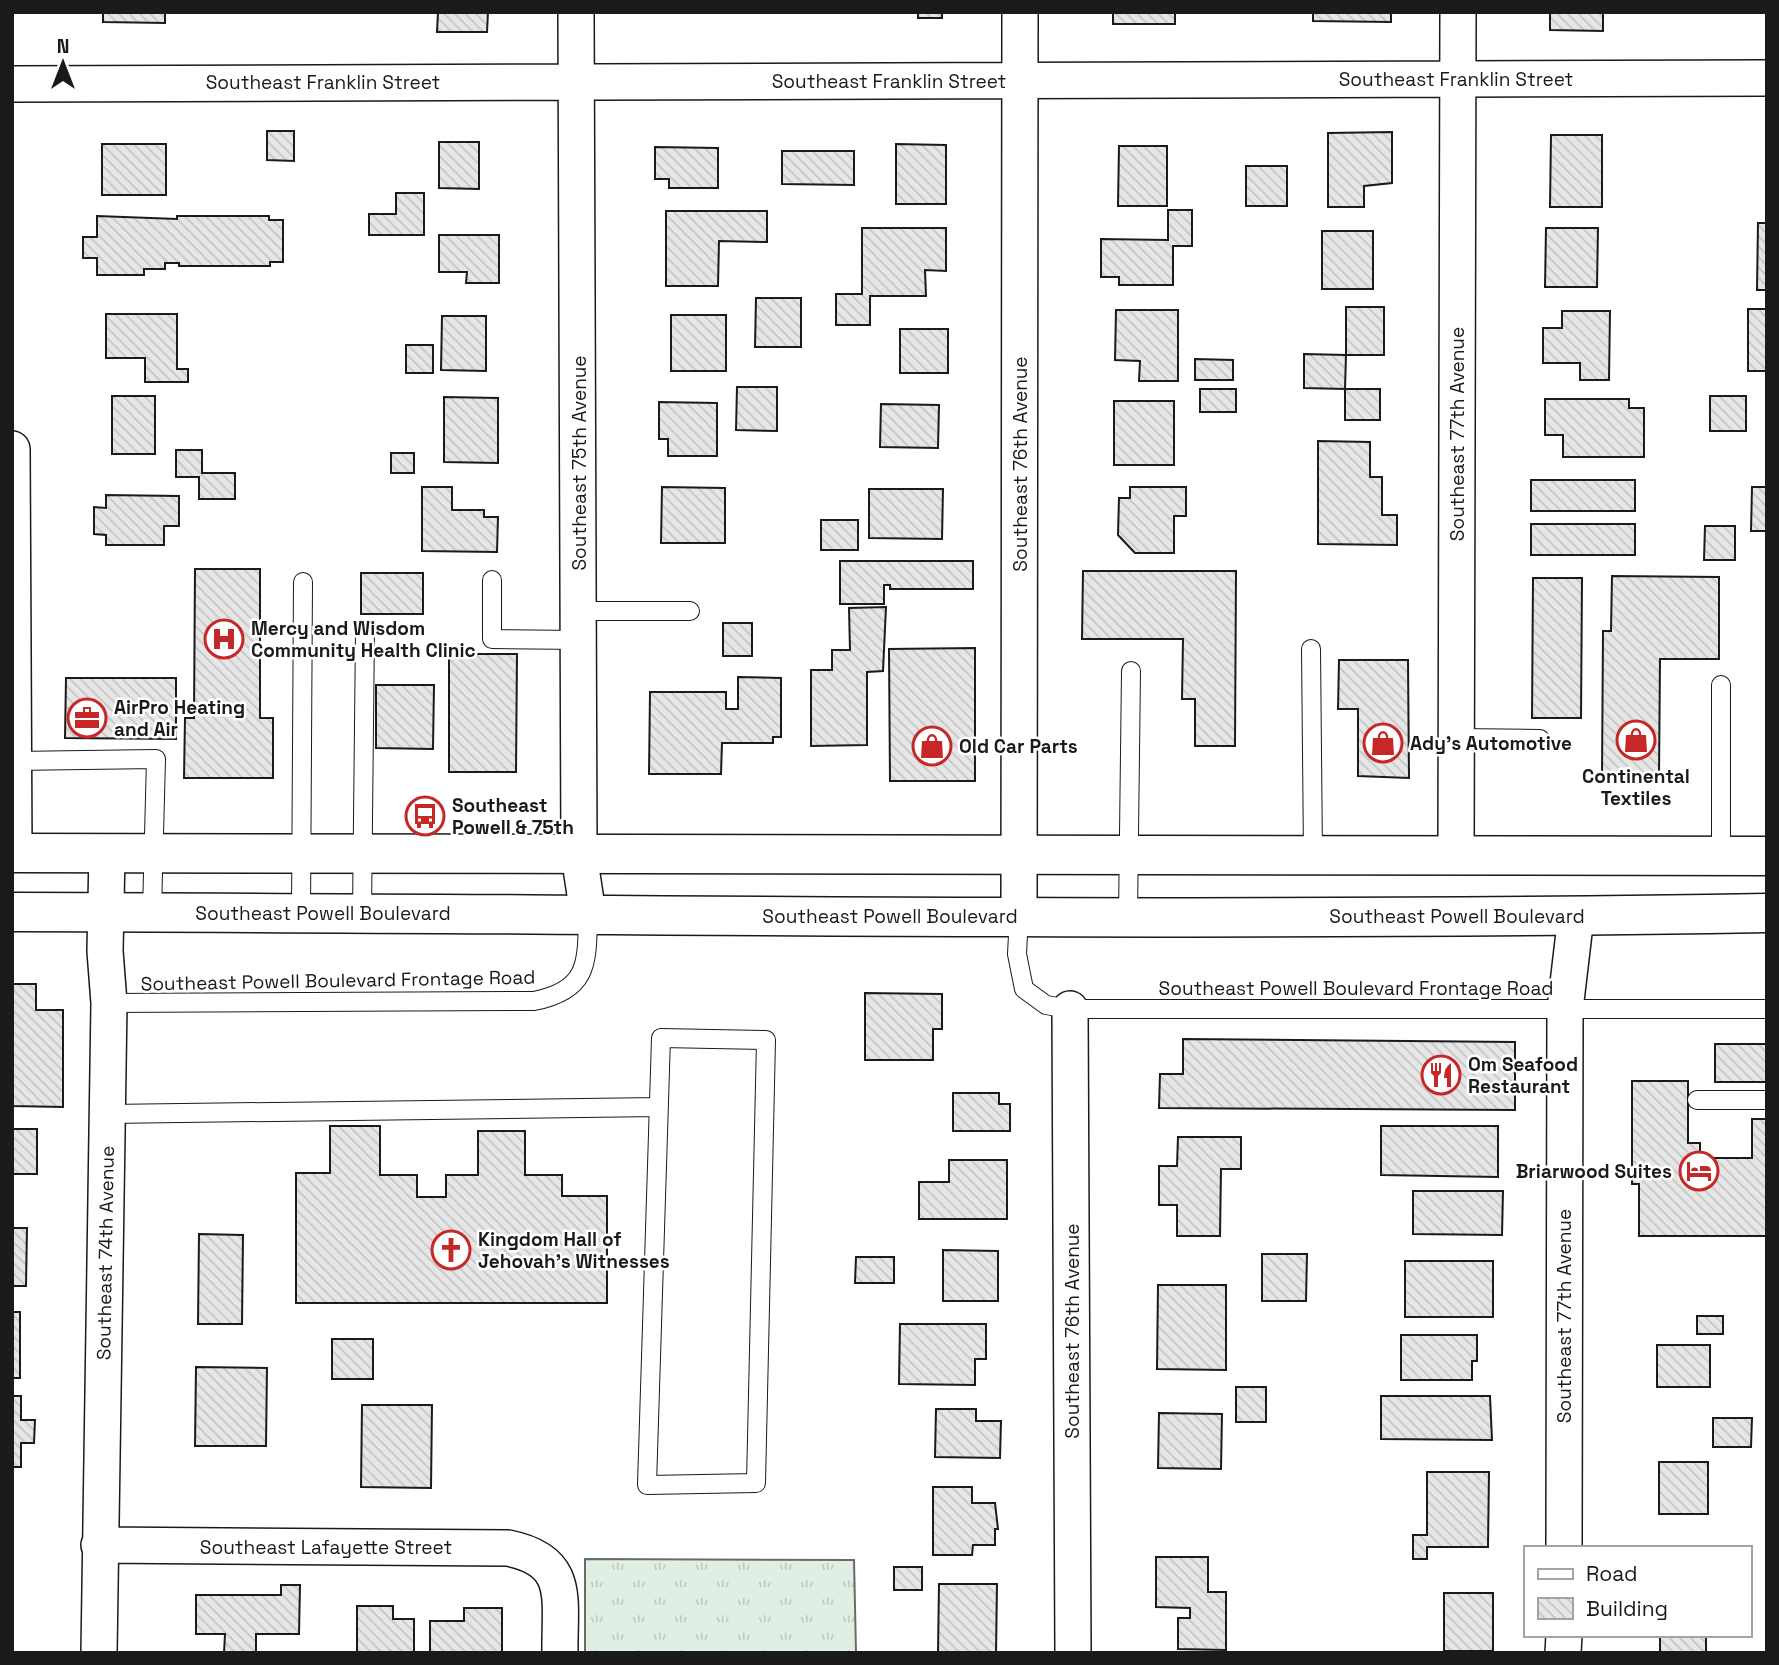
<svg xmlns="http://www.w3.org/2000/svg" width="1779" height="1665" font-family="'Space Grotesk',sans-serif">
	<style>
		.grass { fill: url(#grass-tufts); stroke: #6a6a6a; stroke-width: 2 }
		.building { fill: url(#building-back-hatch); stroke: #1a1a1a; stroke-width: 2 }
		.lines { fill: none; stroke-linecap: round; stroke-linejoin: round }
		.lane-casing { stroke: #1a1a1a; stroke-width: 20 }
		.street-casing { stroke: #1a1a1a; stroke-width: 38 }
		.primary-casing { stroke: #1a1a1a; stroke-width: 41 }
		.lane { stroke: #fff; stroke-width: 18 }
		.street { stroke: #fff; stroke-width: 35 }
		.primary { stroke: #fff; stroke-width: 38 }
		.labels { text-anchor: middle; stroke-width: 5; stroke-linejoin: round; paint-order: stroke }
		.street-label { font-size: 19px; fill: #1a1a1a; stroke: #fff }
		.poi-label { font-size: 19px; font-weight: bold; fill: #1a1a1a; stroke: #fff; text-anchor: start }
	</style>
	<defs>
		<pattern id="grass-tufts" width="24" height="20" patternUnits="userSpaceOnUse" patternTransform="scale(1.75)"><rect width="24" height="20" fill="#e0efe3"/><path d="M3 7l-1-3M5 7V3M7 7l1-3M15 17l-1-3M17 17v-4M19 17l1-3" fill="none" stroke="#c0ccc2"/></pattern>
		<pattern id="building-back-hatch" width="6" height="6" patternUnits="userSpaceOnUse" patternTransform="scale(1.75)"><rect width="6" height="6" fill="#e6e6e6"/><path d="M-1 5l2 2M0 0l6 6M5-1l2 2" fill="none" stroke="#c5c5c5"/></pattern>
	</defs>
	<rect width="100%" height="100%" fill="#fff"/>
	<path class="grass" d="M585 1559 854 1560 856 1653H585Z"/>
	<path class="building" d="M103 12H165V23L103 22Z
		M438 12H488L487 32H437Z
		M942 12V18H918V13H876Z
		M1113 12H1175V24H1113Z
		M1313 12H1391V22L1313 21Z
		M1550 12H1603V31L1550 30Z
		M267 131H294V161L267 160Z
		M1392 132V183L1364 186V207H1328V133Z
		M1551 135H1602V207H1550Z
		M439 142H479V189L439 188Z
		M102 144H166V195H102Z
		M896 144 946 145V204H896Z
		M1119 146H1167V206H1118Z
		M655 147 718 148V188H669V179H655Z
		M782 151H854V185L782 184Z
		M1246 166H1287V206H1246Z
		M396 193H424V235H369V214H396Z
		M1168 210H1192V246H1173V285H1119V277H1101V239L1168 240Z
		M666 211H767V242L719 241 718 286H666Z
		M97 216 177 219V216H269V220H283V262H270V266H179V263H165V269H144V275H97V258H83V237H97Z
		M1758 223H1767V290H1757Z
		M862 228H946V271L925 270 926 296H870V325H836V294H862Z
		M1546 228H1598L1597 287H1545Z
		M1322 231H1373V289H1322Z
		M439 235H499V283H466L467 272H439Z
		M756 298H801V347H755Z
		M1346 307H1384V355H1346Z
		M1748 309H1767V371H1748Z
		M1116 310H1178V381H1139L1140 361 1115 360Z
		M1562 311H1610L1609 380H1580V363H1543V328H1562Z
		M106 314H177V369H188V382H145V358H106Z
		M671 315H726V371H671Z
		M442 316H486V371L441 370Z
		M900 329H948V373H900Z
		M406 345H433V373H406Z
		M1304 354 1346 355 1345 389 1304 388Z
		M1195 359 1233 360V380H1195Z
		M737 387H777V431L736 430Z
		M1200 389H1236V412H1200Z
		M1345 389H1380V420H1345Z
		M112 396H155V454H112Z
		M1710 396H1746V431H1710Z
		M444 397 498 398V463L444 462Z
		M1545 399H1629V408H1644V457H1563V435H1545Z
		M1114 401H1174V465H1114Z
		M659 402 717 403V456H668V439H659Z
		M881 404 939 405 938 448 880 447Z
		M1318 441 1370 442V477H1382V515H1397V545L1318 544Z
		M176 450H202V473H235V499H199V477H176Z
		M391 453H414V473H391Z
		M1531 480H1635V511H1531Z
		M422 487H452V510H484V517H498L497 552 422 551Z
		M662 487 725 488V543H661Z
		M1130 487H1186V516H1174V553H1135L1118 535 1119 498H1130Z
		M1752 487H1767V531H1751Z
		M869 489H943L942 539 869 538Z
		M106 495 179 496V526H164V545H106V535L94 534V507L106 508Z
		M821 520H858V550H821Z
		M1531 524H1635V555H1531Z
		M1705 526H1735V560H1704Z
		M840 561H973V589H890V585H884V604H840Z
		M195 569H260V718H273V778H184L185 718H194Z
		M1083 571H1236L1235 746H1195V699H1182L1183 639H1082Z
		M361 573H423V614H361Z
		M1612 576 1719 577V659H1660L1659 777 1602 776 1603 631H1611Z
		M1533 578H1582L1581 718H1532Z
		M886 607 883 671 867 672V745L811 746V670H832V650H850L849 608Z
		M723 623H752V656H723Z
		M975 648V781H890L889 649Z
		M449 654H517L516 772H449Z
		M1339 660H1408L1409 778 1358 776V709H1338Z
		M738 677 781 678V737H773V743H722L721 774H649L650 692H726V709H738Z
		M66 678H176V739L65 738Z
		M376 685H434L433 749 376 748Z
		M12 984H36V1010H63V1107L12 1106Z
		M865 993 942 994V1029H933V1060H865Z
		M1183 1039 1515 1042V1110L1159 1108 1160 1074H1183Z
		M1715 1044H1767V1082H1715Z
		M1632 1081H1688V1143H1700V1158H1752V1119H1767V1236H1639V1184H1632Z
		M953 1093H999V1104H1010V1131H953Z
		M330 1126H380V1175H417V1197H446V1175H478V1131H525V1175H562V1196H607V1303H296V1173H330Z
		M1381 1126H1498V1177L1381 1175Z
		M12 1129H37V1174H12Z
		M1178 1137H1241V1169H1221L1220 1236H1177V1205H1159V1166H1177Z
		M949 1160H1007V1219H919V1182H949Z
		M1413 1191H1503L1502 1235 1413 1234Z
		M12 1228H27L26 1286H12Z
		M199 1234 243 1235 242 1324H198Z
		M943 1250 998 1251V1301H943Z
		M1262 1254H1307L1306 1301H1262Z
		M856 1257H894V1283H855Z
		M1405 1261H1493V1317H1405Z
		M1158 1285H1226V1370L1157 1369Z
		M12 1312H20V1378H12Z
		M1697 1316H1723V1334H1697Z
		M900 1324H986V1359H975V1385L899 1384Z
		M1401 1335H1477V1361H1472V1380H1401Z
		M332 1339H373V1379H332Z
		M1657 1345H1710V1387H1657Z
		M196 1367 267 1368 266 1446H195Z
		M1236 1387H1266V1422H1236Z
		M12 1396H21V1420H35L34 1443H21V1467H12Z
		M1381 1396H1490L1492 1440 1381 1439Z
		M362 1405H432L431 1488 361 1487Z
		M936 1409H976V1421H1001L1000 1458 935 1457Z
		M1159 1413 1222 1414 1221 1469 1158 1468Z
		M1713 1418H1752L1751 1447H1713Z
		M1659 1462H1708V1514H1659Z
		M1427 1472H1489L1488 1547H1427V1559H1413V1535H1427Z
		M933 1487H972V1503H995L998 1529H995V1545H973L972 1555H933Z
		M1156 1557H1208V1592H1226V1650L1178 1649V1618H1190V1608L1156 1607Z
		M894 1567H922V1590H894Z
		M939 1584H997L996 1653H938Z
		M281 1585H300L299 1634H256V1653H224L225 1634H196V1595H281Z
		M1444 1593H1493V1651H1444Z
		M357 1606H393V1619H414V1653H357Z
		M464 1608H502V1653H430V1621H464Z
		M1660 1635H1706V1653H1660Z"/>
	<g class="lines">
		<defs>
			<path id="lane" d="M492 580V639L580 640
				M580 611H690
				M1311 649 1313 855
				M1456 738 1540 739
				M13 761 156 759 152 912
				M1721 856V685
				M301 913 303 582
				M362 913 365 631
				M1019 916 1017 954 1024 989 1046 1005 1070 1009H1767
				M1128 916 1131 671
				M109 1003 534 1001C589 990 587 963 588 914
				M661 1038 766 1040 756 1483 647 1485Z
				M1697 1100H1767
				M107 1114 658 1107"/>
			<path id="street" d="M576 12 579 855 588 914
				M12 84 1767 78
				M12 449 14 853
				M1456 855 1458 12
				M1019 916 1020 12
				M1070 1009 1073 1653
				M99 1545 508 1548C572 1561 559 1599 560 1653
				M1564 1548 1565 1009 1576 916
				M99 1653 109 1003 105 951 107 853
				M1563 1653 1564 1635"/>
			<path id="primary" d="M12 853 1767 856
				M12 912C597 913 1182 923 1767 913"/>
		</defs>
		<use href="#lane" class="lane-casing"/>
		<use href="#street" class="street-casing"/>
		<use href="#primary" class="primary-casing"/>
		<use href="#lane" class="lane"/>
		<use href="#street" class="street"/>
		<use href="#primary" class="primary"/>
	</g>
	<defs>
		<symbol id="hospital-ring" viewBox="-11 -11 22 22"><circle r="9.5" fill="#fff" stroke="#c62828" stroke-width="1.5"/><path d="M-5-5h3v3.5h4V-5h3V5h-3V1.5h-4V5h-3Z" fill="#c62828"/></symbol>
		<symbol id="office-ring" viewBox="-11 -11 22 22"><circle r="9.5" fill="#fff" stroke="#c62828" stroke-width="1.5"/><path d="M-6-3h4V-5.5h4V-3h4V5H-6ZM-1-4.5V-3h2v-1.5ZM-6 0V1H6V0Z" fill="#c62828"/></symbol>
		<symbol id="shop-ring" viewBox="-11 -11 22 22"><circle r="9.5" fill="#fff" stroke="#c62828" stroke-width="1.5"/><path d="M-5-2.5h2.3a2.7 3.5 0 0 1 5.4 0H5L5.5 6h-11ZM-1.5-2.5h3a1.5 2.3 0 0 0-3 0Z" fill="#c62828"/></symbol>
		<symbol id="bus-ring" viewBox="-11 -11 22 22"><circle r="9.5" fill="#fff" stroke="#c62828" stroke-width="1.5"/><path d="M-5-6H5V4H4V6H2V4H-2V6H-4V4H-5ZM-3.5-4V0h7V-4ZM-3.5 1.2v1.5H-2V1.2ZM2 1.2v1.5H3.5V1.2Z" fill="#c62828"/></symbol>
		<symbol id="restaurant-ring" viewBox="-11 -11 22 22"><circle r="9.5" fill="#fff" stroke="#c62828" stroke-width="1.5"/><path d="M-5-6h1v4h1v-4h1v4h1v-4h1v5L-1.5 .5V6h-2V.5L-5-1ZM5-6V6H3V1.5H1.5Q1.5-4 5-6Z" fill="#c62828"/></symbol>
		<symbol id="hotel-ring" viewBox="-11 -11 22 22"><circle r="9.5" fill="#fff" stroke="#c62828" stroke-width="1.5"/><path d="M-6-4.5h1.5V1H6V5H4.5V3h-9V5H-6ZM-4 0a1.8 1.8 0 1 1 3.6 0ZM.5 0V-2.5h3Q6-2.5 6 0Z" fill="#c62828"/></symbol>
		<symbol id="church-ring" viewBox="-11 -11 22 22"><circle r="9.5" fill="#fff" stroke="#c62828" stroke-width="1.5"/><path d="M-1.2-6h2.4v3.5h3.3v2.4h-3.3V6h-2.4V-.1h-3.3v-2.4h3.3Z" fill="#c62828"/></symbol>
	</defs>
	<g fill-rule="evenodd">
		<use href="#hospital-ring" x="202" y="617" width="44" height="44"/>
		<use href="#office-ring" x="65" y="696" width="44" height="44"/>
		<use href="#shop-ring" x="1614" y="718" width="44" height="44"/>
		<use href="#shop-ring" x="1361" y="721" width="44" height="44"/>
		<use href="#shop-ring" x="910" y="724" width="44" height="44"/>
		<use href="#bus-ring" x="403" y="794" width="44" height="44"/>
		<use href="#restaurant-ring" x="1419" y="1053" width="44" height="44"/>
		<use href="#hotel-ring" x="1677" y="1149" width="44" height="44"/>
		<use href="#church-ring" x="429" y="1228" width="44" height="44"/>
	</g>
	<g class="labels">
		<g class="street-label">
			<text x="1456" y="86">Southeast Franklin Street</text>
			<text x="889" y="88">Southeast Franklin Street</text>
			<text x="323" y="89">Southeast Franklin Street</text>
			<text transform="translate(1457 434) rotate(-90)" y="7">Southeast 77th Avenue</text>
			<text transform="translate(579 463) rotate(-90)" y="7">Southeast 75th Avenue</text>
			<text transform="translate(1020 464) rotate(-90)" y="7">Southeast 76th Avenue</text>
			<text x="323" y="920">Southeast Powell Boulevard</text>
			<text x="890" y="923">Southeast Powell Boulevard</text>
			<text x="1457" y="923">Southeast Powell Boulevard</text>
			<text transform="translate(338 980) rotate(-1)" y="7">Southeast Powell Boulevard Frontage Road</text>
			<text x="1356" y="995">Southeast Powell Boulevard Frontage Road</text>
			<text transform="translate(105 1253) rotate(-89)" y="7">Southeast 74th Avenue</text>
			<text transform="translate(1564 1316) rotate(-90)" y="7">Southeast 77th Avenue</text>
			<text transform="translate(1072 1331) rotate(-90)" y="7">Southeast 76th Avenue</text>
			<text x="326" y="1554">Southeast Lafayette Street</text>
		</g>
		<g class="poi-label">
			<text x="251" y="635">Mercy and Wisdom<tspan x="251" dy="22">Community Health Clinic</tspan></text>
			<text x="114" y="714">AirPro Heating<tspan x="114" dy="22">and Air</tspan></text>
			<text x="1410" y="750">Ady's Automotive</text>
			<text x="959" y="753">Old Car Parts</text>
			<text x="1636" y="783" text-anchor="middle">Continental<tspan x="1636" dy="22">Textiles</tspan></text>
			<text x="452" y="812">Southeast<tspan x="452" dy="22">Powell &amp; 75th</tspan></text>
			<text x="1468" y="1071">Om Seafood<tspan x="1468" dy="22">Restaurant</tspan></text>
			<text x="1672" y="1178" text-anchor="end">Briarwood Suites</text>
			<text x="478" y="1246">Kingdom Hall of<tspan x="478" dy="22">Jehovah's Witnesses</tspan></text>
		</g>
	</g>
	<rect width="1779" height="1665" fill="none" stroke="#1a1a1a" stroke-width="28"/>
	<rect x="1524" y="1546" width="228" height="91" fill="#ffffff" stroke="#a3a3a3" stroke-width="2"/>
	<rect x="1538" y="1569" width="35" height="10" fill="#ffffff" stroke="#a3a3a3" stroke-width="2"/>
	<text x="1586" y="1581" font-size="21" fill="#1a1a1a">Road</text>
	<rect x="1538" y="1598" width="35" height="21" fill="url(#building-back-hatch)" stroke="#a3a3a3" stroke-width="2"/>
	<text x="1586" y="1616" font-size="21" fill="#1a1a1a">Building</text>
	<g transform="translate(63 63)" stroke="#ffffff" stroke-width="5" paint-order="stroke">
	<path d="M0-5L12 26L0 18L-12 26Z" fill="#1a1a1a"/>
	<text y="-10" font-size="19" font-weight="bold" text-anchor="middle" fill="#1a1a1a">N</text>
	</g>
</svg>
